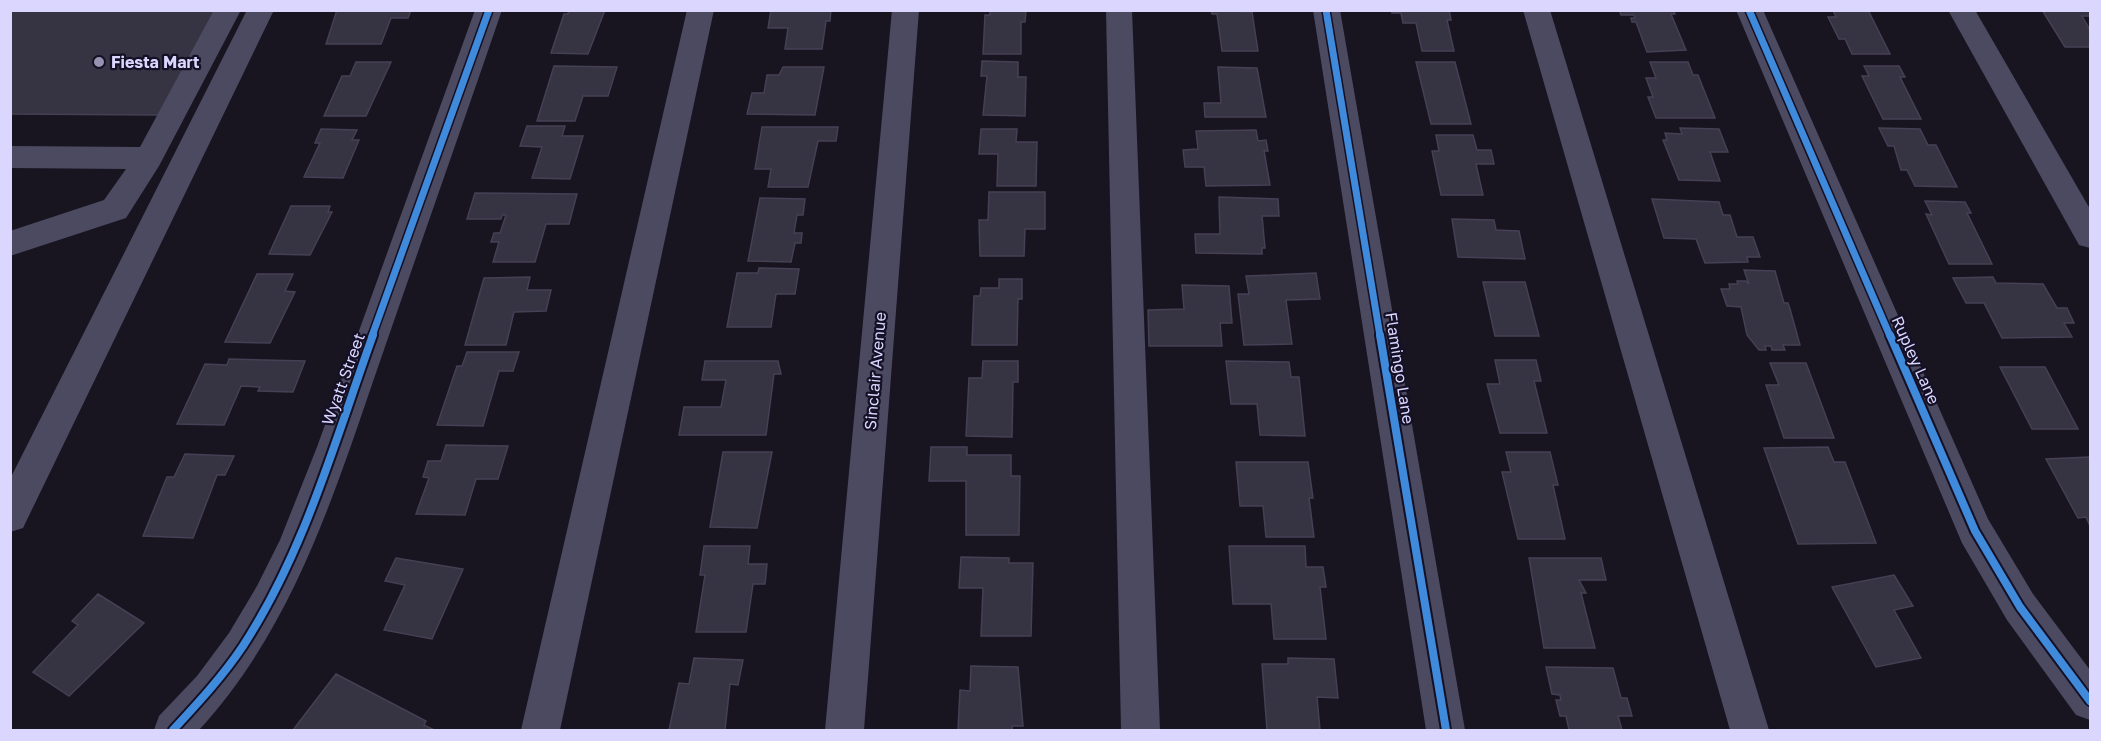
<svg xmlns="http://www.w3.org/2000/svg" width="2101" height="741" font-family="'Golos Text',sans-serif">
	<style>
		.building { fill: #363343; stroke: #454054; stroke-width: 1.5 }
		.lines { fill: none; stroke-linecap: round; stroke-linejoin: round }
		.minor { fill: #4b4a61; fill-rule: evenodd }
		.cycleway-far1-casing { stroke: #141026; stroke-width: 10 }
		.cycleway-casing { stroke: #141026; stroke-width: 12 }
		.cycleway-far1 { stroke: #408adc; stroke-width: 7 }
		.cycleway { stroke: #408adc; stroke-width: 8 }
		.poi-dot { fill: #9792b1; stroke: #141026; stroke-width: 2 }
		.labels { text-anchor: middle; stroke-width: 4.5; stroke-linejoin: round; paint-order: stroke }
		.poi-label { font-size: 16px; font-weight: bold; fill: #dbd6fe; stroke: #141026; text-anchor: start }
		.street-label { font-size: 16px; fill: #dbd6fe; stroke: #141026 }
	</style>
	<rect width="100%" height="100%" fill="#181521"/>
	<path class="building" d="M10 10H215L159 115 10 114Z
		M337 10H411L408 18H391L381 44H326Z
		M569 10H605L588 54 551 53 564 14H568Z
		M771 10H831L830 21H826L822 49H785L788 28H768Z
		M990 10H1026L1025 22H1021V54H983L985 15H990Z
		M1211 10 1252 12 1258 51H1222L1217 14H1212Z
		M1391 10H1449L1451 20H1447L1454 51H1422L1416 23H1403L1401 13H1392Z
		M1619 10H1673L1675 14H1671L1686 50 1647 52 1636 22H1632L1631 18H1635L1634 15H1621Z
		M1833 10H1868L1890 54H1852L1845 39H1839L1828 17H1836Z
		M2042 10H2090V16H2082L2090 30V47H2065Z
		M982 61 1018 62V77H1026L1025 116 983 115 987 76H981Z
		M356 62H391L366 116H324L342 76H350Z
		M1416 62H1455L1471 124H1431Z
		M1650 62H1688L1693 75H1698L1715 118H1656L1648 97H1653L1646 78H1656Z
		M554 66 617 67 608 96H583L575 121H537Z
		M1864 66H1899L1905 77H1900L1921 119H1883L1862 76H1869Z
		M783 67H824L815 115 747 114 752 93H764L767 75H779Z
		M1218 67 1257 68 1266 117H1205L1204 103H1221Z
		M527 126H565L562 136H583L570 179 532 178 542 147 520 146Z
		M762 127H838L836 141H818L808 187H768L771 169H755Z
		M1680 128 1719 129 1728 152H1710L1720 181 1679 180 1663 140H1667L1665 133 1682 134Z
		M1879 128 1920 129 1928 145H1936L1957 187 1915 186 1907 170H1901L1894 146H1888Z
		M321 129 357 130 352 140H359L343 178 304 177 320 143H315Z
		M981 129H1017L1016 142H1037L1036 186H997L998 154H979Z
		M1256 130 1258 141 1266 140 1268 151H1264L1270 185 1206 186 1204 167H1185L1183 150 1198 149 1196 131Z
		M1436 135H1473L1477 150H1491L1494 164H1476L1483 195H1441L1432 151H1439Z
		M989 192H1045V229H1025L1024 256H980L979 220H988Z
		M475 193 577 194 569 224H546L535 262H493L499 242H491L494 233H500L506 215H502L501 219H467Z
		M1219 197 1278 199 1279 216H1262L1265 248H1262V254L1196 253 1195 234H1220Z
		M760 198 805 199 803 215H797L794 233H802L801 243H795L791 262 748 261Z
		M1652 199 1719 202 1723 215H1730L1737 237H1753L1760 257H1747L1748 262 1705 263 1696 239 1664 238Z
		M1925 201 1965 202 1971 213H1967L1992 264H1949L1926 214 1932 215Z
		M291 206H330L328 212H332L310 255 269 254Z
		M1452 219 1494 220 1496 230 1519 231 1525 259 1458 257Z
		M759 268 799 269 795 294H776L771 327H727L737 273H758Z
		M1744 270 1775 271 1784 303H1788L1790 309 1800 345H1783L1785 350H1772L1771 346H1765L1766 350H1759L1747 335 1741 307 1727 306 1721 289H1730L1729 284H1738L1737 281H1746L1749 284Z
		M1316 273 1320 299 1286 300 1292 344 1244 345 1238 294H1249L1246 276Z
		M257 274H293L285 291 295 292 270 343 225 342Z
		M530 277 527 290H551L546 311 514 312 506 345H465L484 278Z
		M1993 277 1996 283 2043 284 2057 308H2067L2074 323H2064L2072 337 2002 338 1984 303H1966L1953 278Z
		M999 279H1022V299H1018L1017 345H972L974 296H980L981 288H999Z
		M1483 282H1525L1539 336H1495Z
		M1182 285 1229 286 1232 323H1220L1222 346H1149L1148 310 1184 309Z
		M467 352H519L513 371H499L483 426 437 425 457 366H462Z
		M229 359 305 361 293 392 258 391 260 387 241 386 224 425 177 424 205 364 227 365Z
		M1495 360H1536L1541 381H1534L1547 433H1500L1487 384H1500Z
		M705 361H778L781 374H774L766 435H679L684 407H721L726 380H702Z
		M983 361H1018V382H1013L1012 437 966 436 969 378H982Z
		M1226 361 1289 362 1291 377H1299L1305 436 1260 435 1257 404H1231Z
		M1770 363H1806L1834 438H1784L1766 385H1779Z
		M2000 367H2045L2078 429H2032Z
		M446 445 508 446 498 479H476L465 515 416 514 429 478 423 477 428 461H441Z
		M931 447H967V455H1011V476H1020L1019 535H966V481H929Z
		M1828 447 1834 462H1845L1876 543 1798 544 1764 448Z
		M723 452H772L757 528 710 527Z
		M1506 452H1550L1558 485H1553L1565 539H1518L1502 472H1511Z
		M185 454 234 456 225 475H217L193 538 143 536 167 477H174Z
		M2090 457V526L2086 517 2078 518 2046 459Z
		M1236 462H1308L1313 498H1309L1314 537H1266L1263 506H1240Z
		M704 546H750L748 564H767L765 584H753L746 632H696L705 575H700Z
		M1229 546H1305L1306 567H1323L1326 587H1320L1326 639H1274L1271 604H1233Z
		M961 557 1009 558V563H1033L1031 636H981L983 588H959Z
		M396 558 463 569 432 639 384 630 405 585 385 581Z
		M1529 558H1601L1606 580H1579L1586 593H1581L1595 648H1544Z
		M1894 575 1913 606 1894 610 1921 658 1876 667 1832 587Z
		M98 594 144 623 69 696 33 672 78 625 72 621Z
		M694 658 743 660 738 685 730 684 725 730H669L679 683 689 684Z
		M1288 658 1334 659 1338 698 1317 697 1320 730H1267L1262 664H1288Z
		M971 666 1018 667 1023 726H1012V730H958L960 690 970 691Z
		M1546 667 1613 668 1621 698H1627L1632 716H1618L1622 730H1569L1566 716H1560L1556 700H1561L1560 695 1552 694Z
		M336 674 426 721 424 725 434 730H293Z"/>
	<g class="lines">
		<path class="minor" d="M214 10H241L159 166 126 218 10 256V231L104 200 126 169 10 168V146L140 147Z
			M247 10H274L23 528 10 532V479Z
			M475 10H502C464 121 425 231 387 341 339 478 299 621 199 730H154L159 716 197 676 229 633 257 586 280 540 317 447Z
			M687 10H714L560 730H521Z
			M892 10H919L864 730H825Z
			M1106 10H1132L1160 730H1121Z
			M1313 10H1340L1465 730H1426Z
			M1523 10H1550L1769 730H1730Z
			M1736 10H1763L1988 519 2033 594 2090 670V720L2076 715 2007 620 1962 543Z
			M1948 10H1975L2090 209V248L2079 245Z"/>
		<defs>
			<path id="cycleway-far1" d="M1326 10 1380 336
				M1749 10 1890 336
				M372 336 489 10"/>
			<path id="cycleway" d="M1380 335 1446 730
				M1890 335 1975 531 2020 607 2090 701
				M173 730C198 703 223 676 243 646 305 551 335 440 373 335"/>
		</defs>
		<use href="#cycleway-far1" class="cycleway-far1-casing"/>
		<use href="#cycleway" class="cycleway-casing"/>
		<use href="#cycleway-far1" class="cycleway-far1"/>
		<use href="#cycleway" class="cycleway"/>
	</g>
	<circle class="poi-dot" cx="99" cy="62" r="6"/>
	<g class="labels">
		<g class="poi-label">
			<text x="111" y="68">Fiesta Mart</text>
		</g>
		<g class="street-label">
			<text transform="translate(1916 360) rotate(66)" y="6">Rupley Lane</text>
			<text transform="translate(1400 368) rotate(81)" y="6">Flamingo Lane</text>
			<text transform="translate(875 371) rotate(-85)" y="6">Sinclair Avenue</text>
			<text transform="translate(343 379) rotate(-70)" y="6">Wyatt Street</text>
		</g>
	</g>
	<rect width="2101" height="741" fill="none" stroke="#dbd6fe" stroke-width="24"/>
</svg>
